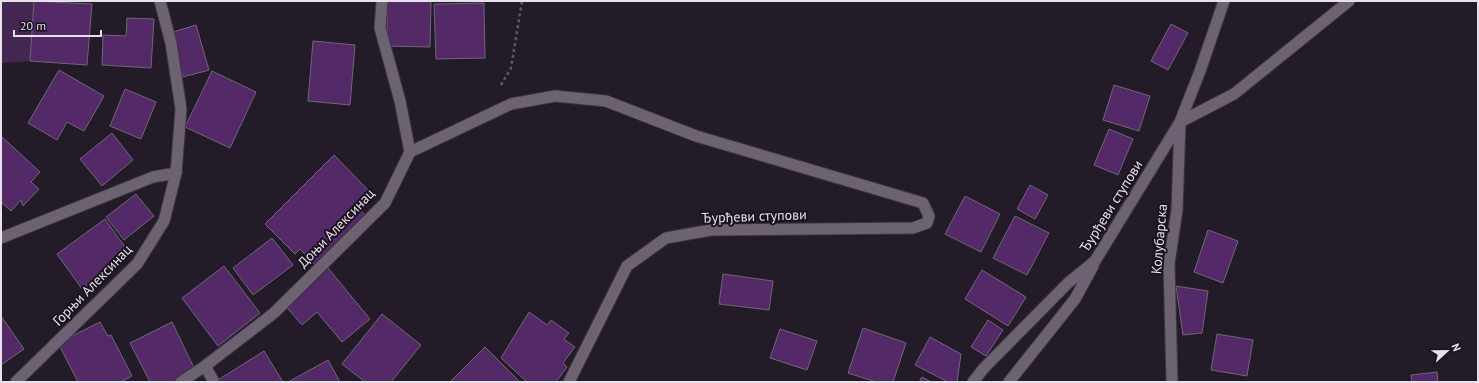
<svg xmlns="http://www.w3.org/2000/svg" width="1479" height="383" font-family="'PT Sans',sans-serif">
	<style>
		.green { fill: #442652 }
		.building { fill: #532968; stroke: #706676 }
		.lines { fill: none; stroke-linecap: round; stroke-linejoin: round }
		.service-casing { stroke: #3d3641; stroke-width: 13 }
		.minor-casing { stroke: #3d3641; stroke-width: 13 }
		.path { stroke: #5f5764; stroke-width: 2.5; stroke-dasharray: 3 3; stroke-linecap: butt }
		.service { stroke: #6c6272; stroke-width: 11 }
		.minor { stroke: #6c6272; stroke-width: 11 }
		.labels { text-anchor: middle; stroke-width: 4; stroke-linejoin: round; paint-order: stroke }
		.street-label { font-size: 14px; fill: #e6e1ea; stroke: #1b121f }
	</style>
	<rect width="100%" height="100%" fill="#241b29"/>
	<path class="green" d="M1 1H34L30 61 1 63Z"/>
	<path class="building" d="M34 1 92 4 87 65 30 61Z
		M387 1H431L430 47 387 46Z
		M484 3 485 58 436 59 434 4Z
		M127 18 154 19 151 68 102 65 103 35 126 36Z
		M1171 24 1188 33 1168 70 1151 61Z
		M196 25 209 70 183 77 170 33Z
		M313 41 355 45 350 105 308 101Z
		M59 70 104 96 84 131 67 122 57 140 28 123Z
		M212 71 256 92 230 148 185 127Z
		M1114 85 1150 96 1139 131 1103 120Z
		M125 89 156 102 141 139 110 126Z
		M1109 129 1133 139 1118 175 1094 165Z
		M112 133 133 160 102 186 80 159Z
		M1 136 40 172 31 182 39 189 23 206 21 200 11 211 1 202Z
		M334 155 369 191 355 205 366 216 316 266 300 249 295 254 265 224Z
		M1030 185 1048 195 1035 219 1017 209Z
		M136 194 154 216 124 240 106 217Z
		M965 196 1000 214 981 252 945 234Z
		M1015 216 1049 233 1027 275 993 258Z
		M105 219 130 254 82 289 57 254Z
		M1208 230 1238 241 1223 283 1194 272Z
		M272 238 293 265 253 295 233 268Z
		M224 266 260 313 218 346 182 298Z
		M328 268 370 319 342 342 317 312 302 325 284 304Z
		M982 270 1026 297 1008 326 965 299Z
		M723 274 773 281 769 310 719 304Z
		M1176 286 1208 291 1202 333 1183 335Z
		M529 312 547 325 551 320 569 333 564 339 575 347 563 363 567 367 556 382H527L501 358Z
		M382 314 421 345 391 382H365L342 364Z
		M1 316 24 349 1 365Z
		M988 320 1003 330 986 356 971 347Z
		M100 322 108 336 111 335 132 376 121 382H78L58 343Z
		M172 322 196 372 176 382H150L130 343Z
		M863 328 906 343 893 382H876L848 373Z
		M780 329 817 341 807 370 770 358Z
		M1217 334 1253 340 1247 376 1211 370Z
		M930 337 961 354 957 382H948L915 365Z
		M485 347 520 382H450Z
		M264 351 283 382H219L218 380Z
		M328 360 340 382H288Z
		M1437 372 1438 382H1412L1411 375Z
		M922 377 931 382H919Z"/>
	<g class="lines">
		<defs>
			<path id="service" d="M1 238 153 177 176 173"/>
			<path id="minor" d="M1180 122 1234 94 1349 1
				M410 152 511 104 555 96 606 101 696 136 923 203 929 216 927 223 913 228 711 230 666 238 627 266 569 382
				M205 366 214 382
				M16 382 137 264 164 221 176 173 181 109 171 43 160 1
				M181 382 205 366 274 313 385 203 410 152 400 101 380 28 382 1
				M973 382 984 368 1068 283 1095 261 1180 122 1200 71 1224 1
				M1009 382 1075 299 1093 266
				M1172 382 1169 264 1177 210 1180 123"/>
		</defs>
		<use href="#service" class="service-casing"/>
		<use href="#minor" class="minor-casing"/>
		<path class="path" d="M501 85 511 68 522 1"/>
		<use href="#service" class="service"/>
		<use href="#minor" class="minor"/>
	</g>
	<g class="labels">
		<g class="street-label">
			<text transform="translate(1111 206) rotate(-58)" y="5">Ђурђеви ступови</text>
			<text transform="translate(754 216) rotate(-2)" y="5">Ђурђеви ступови</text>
			<text transform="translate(336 228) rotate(-46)" y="5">Доњи Алексинац</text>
			<text transform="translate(1159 239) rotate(-85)" y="5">Колубарска</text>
			<text transform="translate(92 285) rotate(-46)" y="5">Горњи Алексинац</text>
		</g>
	</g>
	<rect width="1479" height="383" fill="none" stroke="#e6e1ea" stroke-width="4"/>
	<g transform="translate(1447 351) rotate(68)" stroke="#1b121f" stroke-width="3" paint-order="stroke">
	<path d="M0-3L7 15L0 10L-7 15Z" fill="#e6e1ea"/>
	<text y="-6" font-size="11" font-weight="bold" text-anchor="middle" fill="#e6e1ea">N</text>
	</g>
	<path d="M14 30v6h87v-6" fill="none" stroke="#e6e1ea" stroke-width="2"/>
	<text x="20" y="30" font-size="12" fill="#e6e1ea" stroke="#1b121f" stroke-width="3" paint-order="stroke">20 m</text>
</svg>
